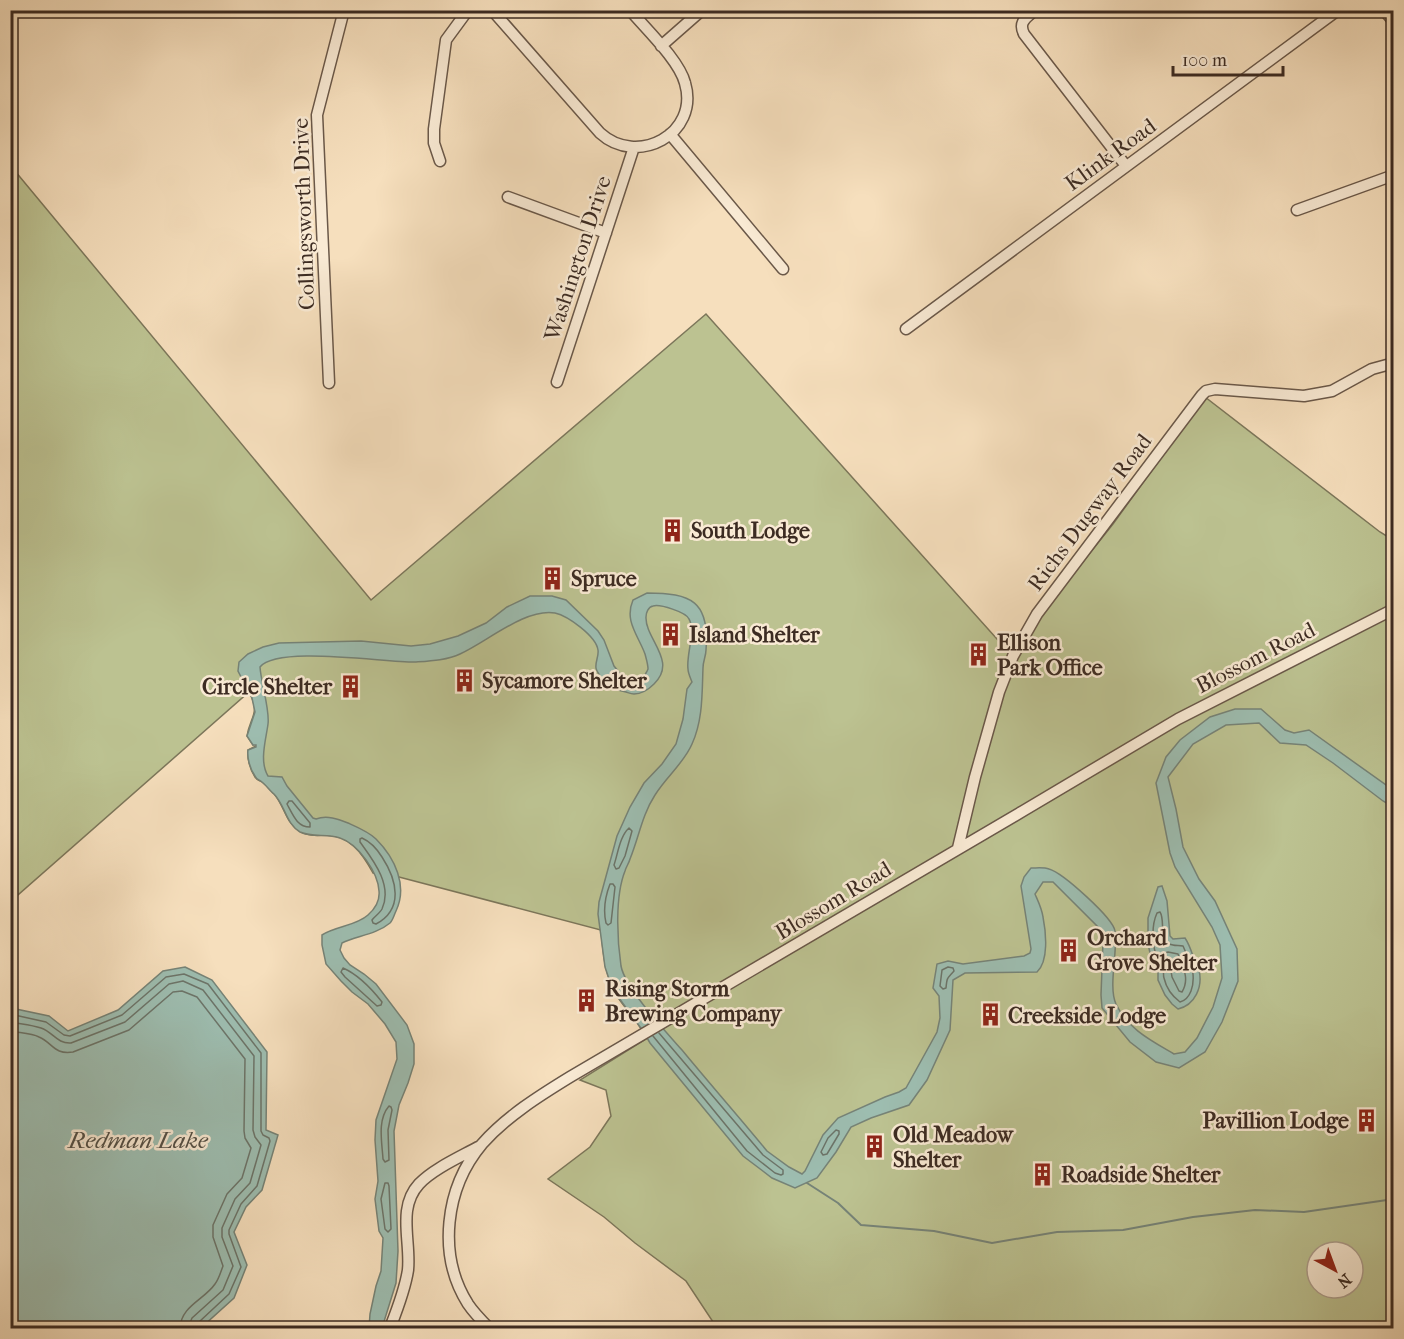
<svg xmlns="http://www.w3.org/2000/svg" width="1404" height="1339" font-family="'IM FELL French Canon',serif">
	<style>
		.green { fill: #bcc291; stroke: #7c765a; stroke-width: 1.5; fill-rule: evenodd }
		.water { fill: #9dbdb0; stroke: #768377; stroke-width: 1.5 }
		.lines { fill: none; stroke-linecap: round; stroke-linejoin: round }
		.shore { stroke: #6c7469; stroke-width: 1.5 }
		.stream { stroke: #768377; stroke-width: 2 }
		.minor-casing { stroke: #6a5849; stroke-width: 13 }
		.minor { stroke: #f9ead4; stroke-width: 10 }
		.labels { text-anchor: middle; stroke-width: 5; stroke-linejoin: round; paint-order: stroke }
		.street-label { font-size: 22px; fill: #3c2b22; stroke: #f9ead4 }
		.poi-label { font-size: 22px; font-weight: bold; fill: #3c2b22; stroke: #f9ead4; text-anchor: start }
		.water-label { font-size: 24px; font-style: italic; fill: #545046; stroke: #f9ead4 }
	</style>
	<rect width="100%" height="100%" fill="#f6dfbd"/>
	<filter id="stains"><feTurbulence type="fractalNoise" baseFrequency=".00333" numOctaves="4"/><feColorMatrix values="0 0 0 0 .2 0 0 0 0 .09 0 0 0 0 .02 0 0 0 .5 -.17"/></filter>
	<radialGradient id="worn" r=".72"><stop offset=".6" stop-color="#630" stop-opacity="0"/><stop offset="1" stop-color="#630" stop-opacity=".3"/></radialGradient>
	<path class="green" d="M10 165 371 600 706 314 1014 658 1038 618 1113 524 1205 397 1380 532 1393 540V1328H717L686 1281 635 1243 604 1217 548 1179 590 1147 611 1116 606 1090 580 1080 646 1039C641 1024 628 1012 619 999 605 978 603 955 601 930L399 877 373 873C362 853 350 835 325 835 315 836 305 836 298 830 286 822 284 806 275 795 271 791 267 786 262 782 259 780 257 780 255 777 250 770 247 758 248 750L256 746V744L253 745 247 736C250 716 261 714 249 692L11 901ZM1317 1252H1353V1288H1317Z"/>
	<path class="water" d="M647 593C691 593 710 601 706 650 706 656 703 661 703 668 702 693 703 720 692 744 684 763 666 777 655 795 642 815 639 837 630 859 629 863 626 867 625 871 615 896 617 939 621 966 625 988 666 1032 682 1050 710 1084 739 1117 767 1151L789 1167 802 1174 805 1171 823 1135 838 1118 885 1097 899 1092 906 1088 937 1032 940 1018 939 996 933 988 937 964 948 961 963 964 1024 956 1030 953 1031 949 1021 886 1024 877 1031 868C1037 868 1044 867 1049 869 1063 873 1113 918 1115 931 1118 952 1108 986 1116 1004 1128 1029 1150 1040 1174 1054L1185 1052 1197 1038 1213 1007 1222 978 1220 945 1212 927 1175 867 1170 853 1156 783 1166 757 1180 740 1210 717 1235 709H1261L1285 730 1294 733 1309 730 1393 790V807L1383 801 1333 763 1306 745 1280 743 1259 723 1226 725 1193 744 1168 777 1176 809 1183 847 1199 879 1215 901 1237 949 1238 981 1222 1022 1205 1052 1179 1068 1156 1062 1130 1042 1102 1008 1101 995 1103 941 1098 927 1053 882H1043L1035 894C1038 901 1042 909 1043 917 1046 932 1049 961 1037 972L965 973 953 980 950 1030 927 1080 909 1105 871 1118 851 1127 836 1152 817 1178 795 1188 772 1178 743 1156 650 1043 643 1031 619 998 610 982 605 967 598 914 599 902 617 836 630 807 644 783 662 764 676 744 683 719 687 689 692 682C690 677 688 673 688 669 686 655 696 631 689 619 686 612 660 604 653 606 648 607 646 613 646 617 645 639 678 661 654 684 649 689 642 694 634 694 631 694 629 693 626 692 614 689 606 687 600 676 599 674 596 670 596 668 595 662 599 656 598 650 596 636 568 616 555 613 525 608 487 642 460 654 448 660 430 661 416 662 387 663 277 645 260 667 261 683 270 710 268 724 266 740 259 761 268 776L282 777 287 786 313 818 316 819C327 815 338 819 348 823 357 827 369 832 376 839 395 858 408 886 396 911 394 915 393 920 390 923 377 934 357 936 342 943L340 950 344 958 350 965 364 974 376 984 407 1025 414 1044V1064L408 1083 399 1105 394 1131 398 1251 396 1283 382 1328H369L370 1314 376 1286 381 1271 383 1238 379 1231 375 1199 378 1181 375 1140 376 1120 397 1059 396 1042 385 1024 368 1004 352 992 341 981 326 964 322 945V935C336 926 356 926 368 915 375 909 380 901 379 891 378 872 358 844 340 838 327 833 313 838 300 832 286 824 285 805 274 794 270 791 266 785 262 782 258 779 257 780 255 776 250 769 247 758 248 750L256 747V745H253L247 736 255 712 252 698 238 671 239 662 248 654 263 647 279 643 361 641 411 646 430 644 458 636 486 623 507 607 530 596H552L566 600 598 631 604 640 614 666 624 678 635 681 644 677C645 674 647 672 648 669 648 664 646 658 645 654 638 635 624 621 633 600Z
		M1162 886 1167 901 1170 936 1173 939 1185 938C1189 944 1191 950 1193 956 1195 961 1198 965 1199 970 1203 987 1195 1005 1178 1009L1172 1004 1165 995 1158 980V970L1152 962 1148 944V918L1158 887Z
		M185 967 212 980 267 1052 266 1130 278 1135 262 1190 246 1207 234 1232 247 1265 234 1298 203 1326 185 1328H11V1008L49 1016 68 1031 118 1010 163 971Z"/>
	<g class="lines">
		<path class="shore" d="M289 801H292L310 823V827C297 827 293 815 287 804Z
			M629 828 632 831 625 856 619 868 616 869 614 865C618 853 620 836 629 828Z
			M362 838C371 842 377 849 382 857 397 880 404 909 376 924L373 923 372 920C375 916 380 913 382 909 393 885 373 860 360 842V839Z
			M610 884H613L615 887 611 923 608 925 606 923C603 910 605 897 610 884Z
			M1160 912C1166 921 1157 943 1173 945 1176 946 1180 945 1183 946 1186 953 1192 966 1193 974 1194 985 1191 999 1180 1002 1172 996 1166 987 1164 978 1163 976 1164 971 1163 968 1162 965 1160 963 1158 960 1152 947 1151 926 1157 913Z
			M1168 952 1178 954C1183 967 1190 979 1182 992L1179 991 1172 977 1170 965 1165 955V953Z
			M948 967 953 968 954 971C947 979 947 977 946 988L943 989 940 986 942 970Z
			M343 968C359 975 371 988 382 1002L381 1005 377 1006 345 977 341 972Z
			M10 1014 46 1022 64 1035 70 1036 122 1015 166 977 184 974 208 984 261 1053V1131L263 1135 269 1138 270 1141 257 1186 241 1204 229 1230V1234L241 1267 229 1294 199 1322 197 1328
			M10 1022C20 1024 31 1025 41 1028 53 1032 57 1044 71 1043L125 1022 169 984 183 981 203 990 254 1056 253 1130 255 1137 261 1145 250 1183 235 1199 222 1228V1237L233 1266 223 1290 192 1318 190 1323 189 1328
			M10 1031C19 1033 31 1033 39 1037 53 1043 54 1055 73 1052L129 1030 173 992 182 991 197 997 245 1059 244 1131 245 1138 251 1148 242 1178 227 1194 213 1225V1237L223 1266C221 1271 219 1279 215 1284 204 1300 181 1306 180 1328
			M653 1036 747 1151 775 1173 781 1175 783 1174V1170L763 1155 659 1033
			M389 1106 391 1107 392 1110 388 1130 389 1160 385 1162 383 1159C382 1142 377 1120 389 1106Z
			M836 1130 839 1131V1134L827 1154 823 1155 821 1152 828 1138Z
			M385 1183H388L389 1186 391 1229 388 1232 385 1229 381 1199Z"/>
		<path class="stream" d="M807 1183 838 1203 861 1225 934 1231 992 1243 1057 1232 1123 1230 1193 1217 1255 1210 1304 1212 1394 1199"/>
		<defs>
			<path id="minor" d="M492 10 600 133C637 167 700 134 685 83 679 60 646 29 630 10
				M1035 10C1026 18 1018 22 1024 34L1126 166
				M1384 10 1394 22
				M661 46 702 10
				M670 134 783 269
				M440 161 434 143V129L446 40 468 10
				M508 197 606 233
				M1297 210 1394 175
				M906 329 1338 10
				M557 382 634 147
				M329 383 317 115 344 10
				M958 848 975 777 999 692 1013 656 1037 614 1202 395 1206 391 1215 389 1304 396 1332 391 1372 369 1394 363
				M390 1328C397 1310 405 1290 408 1270 411 1241 397 1208 419 1184 433 1169 460 1157 478 1147
				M489 1328C482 1321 474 1313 468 1304 437 1255 445 1188 482 1144 507 1116 539 1096 570 1077L1023 811 1178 719 1394 609"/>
		</defs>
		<use href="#minor" class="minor-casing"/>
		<use href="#minor" class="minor"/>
	</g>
	<defs>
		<symbol id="building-bare" viewBox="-9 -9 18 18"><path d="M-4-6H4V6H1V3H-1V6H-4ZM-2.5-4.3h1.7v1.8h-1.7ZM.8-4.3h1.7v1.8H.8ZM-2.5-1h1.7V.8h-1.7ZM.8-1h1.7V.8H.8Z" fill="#8f2418" stroke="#f9ead4" stroke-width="2.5" paint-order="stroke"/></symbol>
	</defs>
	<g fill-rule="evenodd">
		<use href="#building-bare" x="656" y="514" width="33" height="33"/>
		<use href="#building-bare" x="536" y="562" width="33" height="33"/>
		<use href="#building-bare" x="654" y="618" width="33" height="33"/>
		<use href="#building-bare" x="962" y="638" width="33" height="33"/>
		<use href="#building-bare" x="448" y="664" width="33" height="33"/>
		<use href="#building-bare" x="334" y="670" width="33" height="33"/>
		<use href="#building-bare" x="1052" y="934" width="33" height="33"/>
		<use href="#building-bare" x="570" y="984" width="33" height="33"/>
		<use href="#building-bare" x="974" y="998" width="33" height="33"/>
		<use href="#building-bare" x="1350" y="1104" width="33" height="33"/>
		<use href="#building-bare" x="858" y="1130" width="33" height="33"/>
		<use href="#building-bare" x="1026" y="1158" width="33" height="33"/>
	</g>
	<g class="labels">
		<g class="street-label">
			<text transform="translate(1110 154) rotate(-36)" y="8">Klink Road</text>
			<text transform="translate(303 214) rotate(-92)" y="8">Collingsworth Drive</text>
			<text transform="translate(577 258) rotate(-72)" y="8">Washington Drive</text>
			<text transform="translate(1089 512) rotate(-53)" y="8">Richs Dugway Road</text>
			<text transform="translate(1255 657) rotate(-27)" y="8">Blossom Road</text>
			<text transform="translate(833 900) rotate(-31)" y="8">Blossom Road</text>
		</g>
		<g class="poi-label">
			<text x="691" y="538">South Lodge</text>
			<text x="571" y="586">Spruce</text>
			<text x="689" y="642">Island Shelter</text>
			<text x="997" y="650">Ellison<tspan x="997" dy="25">Park Office</tspan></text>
			<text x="482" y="688">Sycamore Shelter</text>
			<text x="332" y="694" text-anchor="end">Circle Shelter</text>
			<text x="1087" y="945">Orchard<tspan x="1087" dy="25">Grove Shelter</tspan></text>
			<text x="605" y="996">Rising Storm<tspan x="605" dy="25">Brewing Company</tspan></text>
			<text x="1008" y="1023">Creekside Lodge</text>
			<text x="1349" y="1128" text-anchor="end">Pavillion Lodge</text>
			<text x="893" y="1142">Old Meadow<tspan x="893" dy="25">Shelter</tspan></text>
			<text x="1061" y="1182">Roadside Shelter</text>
		</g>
		<g class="water-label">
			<text x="138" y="1148">Redman Lake</text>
		</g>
	</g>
	<rect width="1404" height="1339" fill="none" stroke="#f6dfbd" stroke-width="36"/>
	<rect x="12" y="12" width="1380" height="1315" fill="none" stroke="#3c2b22" stroke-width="3"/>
	<rect x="18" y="18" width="1368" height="1303" fill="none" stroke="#3c2b22" stroke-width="1.5"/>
	<g transform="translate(1335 1270) rotate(139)"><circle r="28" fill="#f9ead4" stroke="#ad9e8d" stroke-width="1.5"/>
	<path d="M0-4.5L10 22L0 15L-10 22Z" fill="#8f2418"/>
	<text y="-9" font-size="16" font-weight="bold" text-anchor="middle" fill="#3c2b22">N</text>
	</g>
	<path d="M1173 66v9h110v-9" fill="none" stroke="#3c2b22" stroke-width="3"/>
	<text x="1182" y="66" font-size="18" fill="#3c2b22" stroke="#f9ead4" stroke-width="4.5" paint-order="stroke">100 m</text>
	<rect width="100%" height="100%" filter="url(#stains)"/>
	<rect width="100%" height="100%" fill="url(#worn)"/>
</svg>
